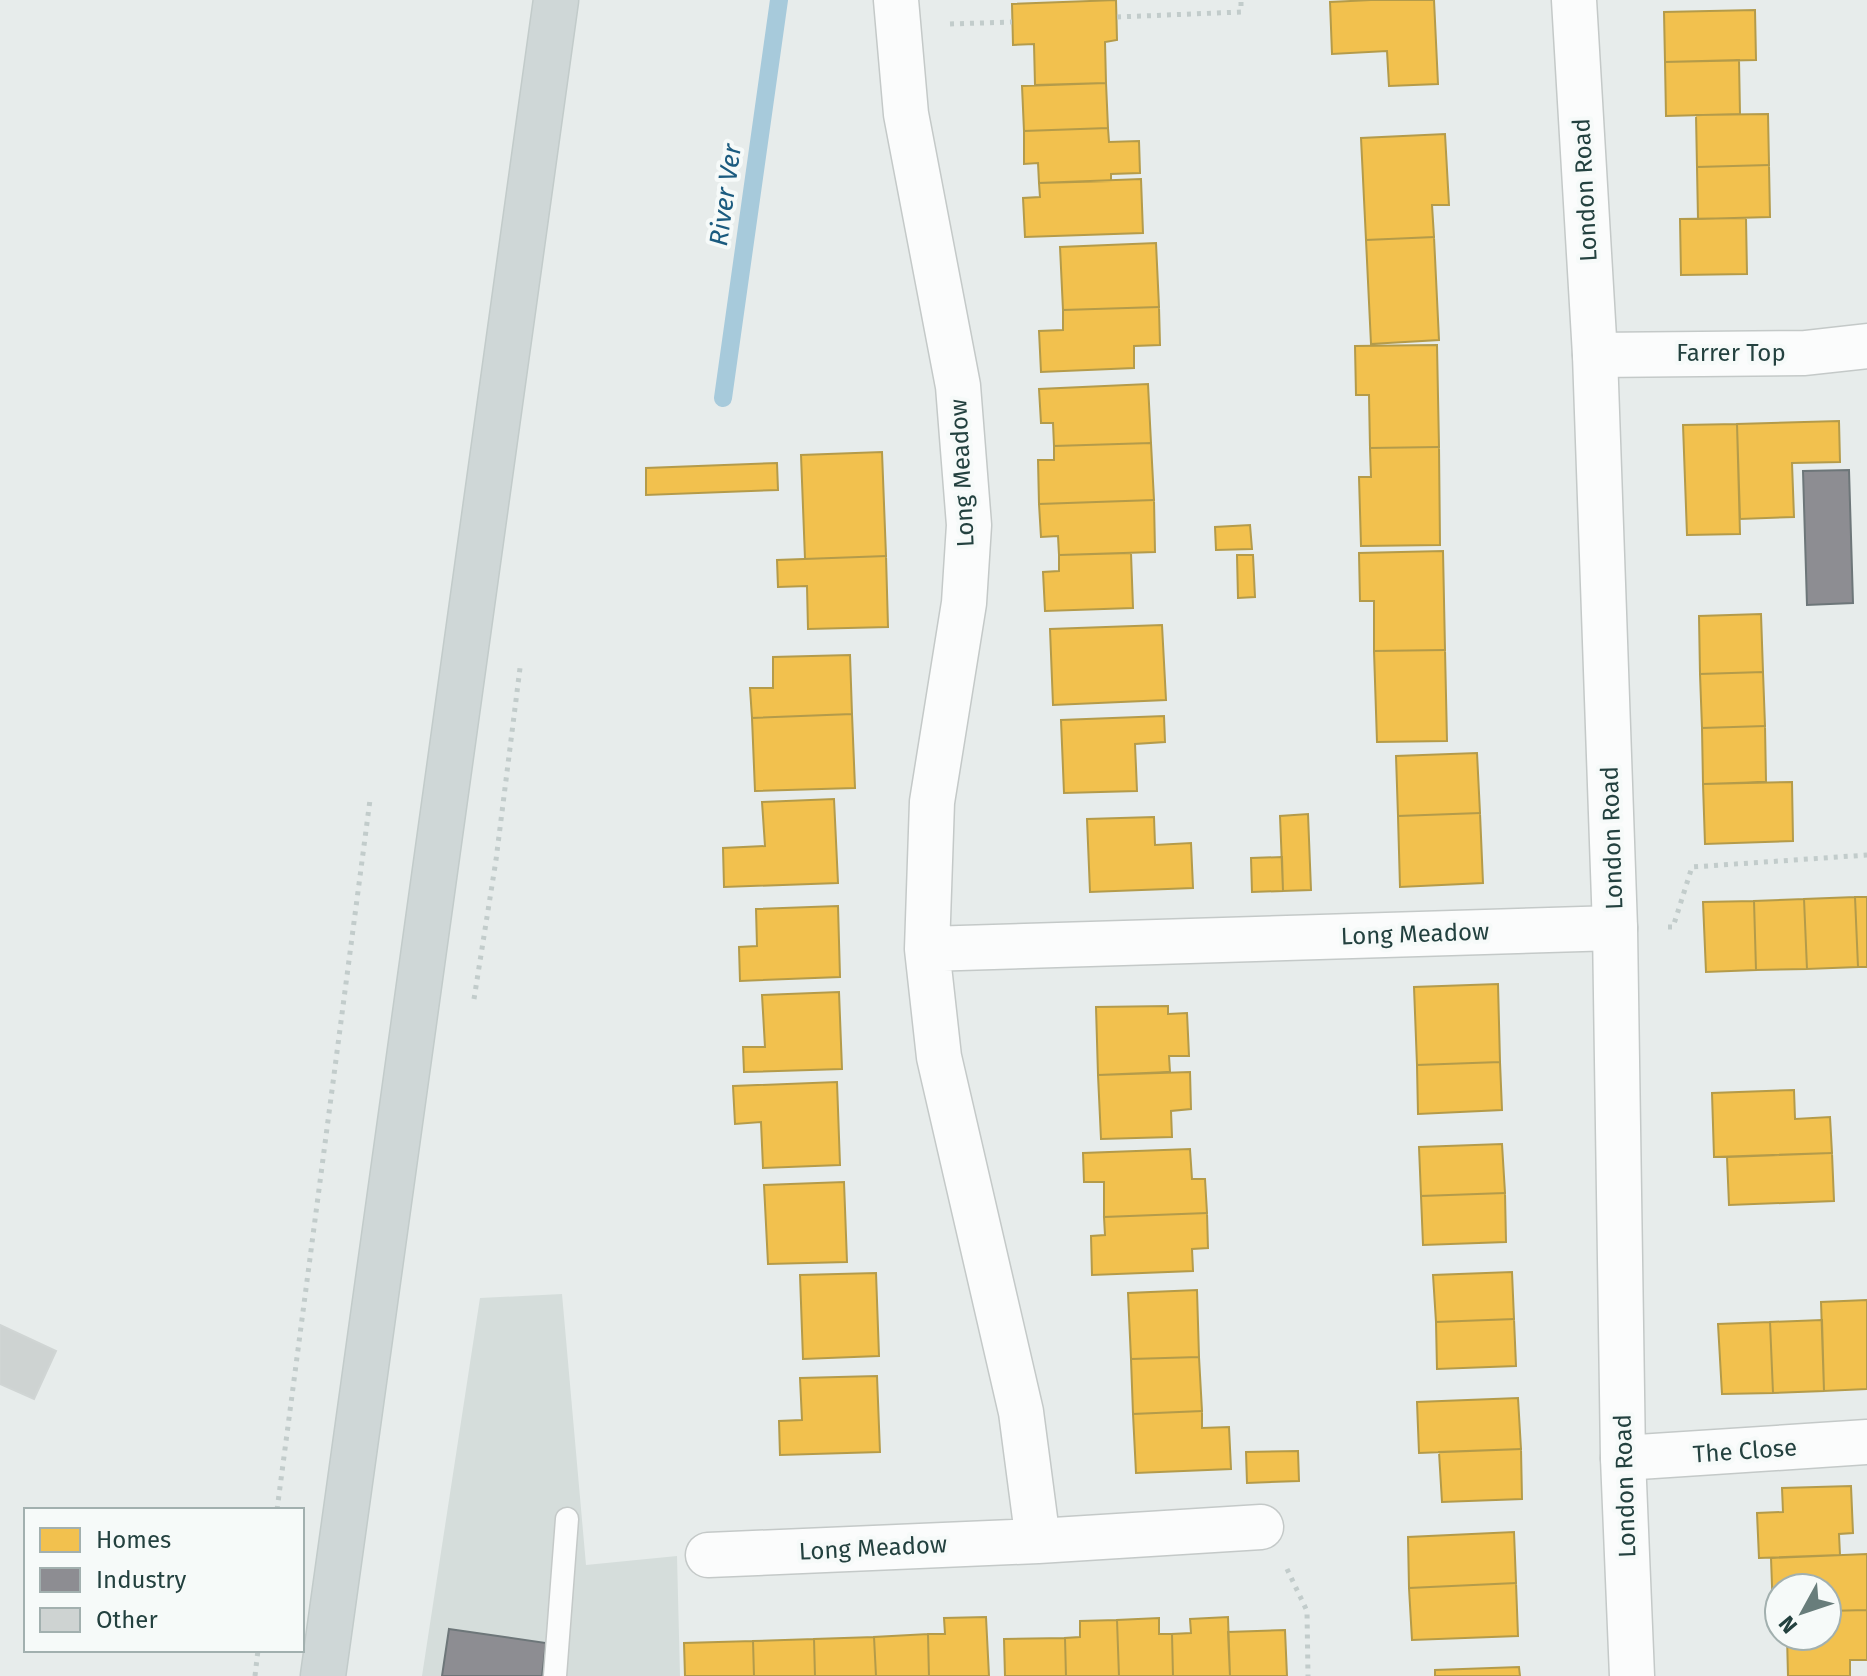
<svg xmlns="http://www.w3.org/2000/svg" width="1867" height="1676" font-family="'Fira Sans',sans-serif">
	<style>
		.built { fill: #d5dddb }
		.homes { fill: #f2c14e; stroke: #b49b4a; stroke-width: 2 }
		.industry { fill: #8d8d92; stroke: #6d7679; stroke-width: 2 }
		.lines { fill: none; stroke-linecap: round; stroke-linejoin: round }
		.stream { stroke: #a7cadb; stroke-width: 18 }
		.building { fill: #ced3d2; stroke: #d0d5d4; stroke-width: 2 }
		.service-casing { stroke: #c4c9c8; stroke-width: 25 }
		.minor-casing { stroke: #c4c9c8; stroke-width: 47 }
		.tertiary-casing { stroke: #c4c9c8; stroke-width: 47 }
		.primary-casing { stroke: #c2cbca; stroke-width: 47 }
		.path { stroke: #c2cccb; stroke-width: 5; stroke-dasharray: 4 6; stroke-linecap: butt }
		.service { stroke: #fbfcfc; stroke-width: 22 }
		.minor { stroke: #fbfcfc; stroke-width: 44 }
		.tertiary { stroke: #fbfcfc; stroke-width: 44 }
		.primary { stroke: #cfd7d7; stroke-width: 44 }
		.labels { text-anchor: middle; stroke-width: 8; stroke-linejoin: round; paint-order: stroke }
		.street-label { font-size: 24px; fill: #23413f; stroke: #f6faf9 }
		.water-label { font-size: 26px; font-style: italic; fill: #1b5b7f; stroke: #f6faf9 }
	</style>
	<rect width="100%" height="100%" fill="#e7eceb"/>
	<path class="built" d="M562 1294 586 1565 677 1556 680 1676H422L480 1298Z"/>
	<path class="homes" d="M1116 0 1117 40 1105 42 1106 83 1035 85 1034 44 1013 45 1012 4Z
		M1371 0H1434L1438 84 1389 86 1387 51 1332 54 1330 2Z
		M1755 10 1756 60 1665 62 1664 12Z
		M1739 60 1740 114 1666 116 1665 62Z
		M1106 83 1108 128 1024 131 1022 86Z
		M1768 114 1769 165 1697 167 1696 115Z
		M1108 128 1109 142 1139 141 1140 173 1111 174V181L1039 183 1038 163 1024 164V131Z
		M1445 134 1449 205H1432L1434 237 1366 240 1361 138Z
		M1769 165 1770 217 1698 219 1697 167Z
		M1141 179 1143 233 1025 237 1023 198 1040 197 1039 183Z
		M1746 218 1747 274 1681 275 1680 219Z
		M1434 237 1439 340 1371 344 1366 240Z
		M1156 243 1159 307 1063 310 1060 247Z
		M1159 307 1160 345 1134 346V368L1041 372 1039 331 1063 330V310Z
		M1437 345 1439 447 1370 448 1369 395H1356L1355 346Z
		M1148 384 1151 443 1054 446 1053 423H1041L1039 389Z
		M1839 421 1840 462 1792 463 1794 517 1740 519 1737 424Z
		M1737 424 1740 534 1687 535 1683 425Z
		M1151 443 1154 500 1039 504 1038 460H1054V446Z
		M1439 447 1440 545 1361 546 1359 477H1371L1370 448Z
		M882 452 886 556 805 559 801 455Z
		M777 463 778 490 646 495V468Z
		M1154 500 1155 552 1059 555 1058 536 1041 537 1039 504Z
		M1250 525 1252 549 1216 550 1215 527Z
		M1443 551 1445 650 1374 651V601H1360L1359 553Z
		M1131 553 1133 608 1045 611 1043 572 1059 571V555Z
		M1237 555H1253L1255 597 1238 598Z
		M886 556 888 627 808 629 807 586 778 587 777 560Z
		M1761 614 1763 672 1700 674 1699 616Z
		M1162 625 1166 700 1053 705 1050 629Z
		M1445 650 1447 741 1377 742 1374 651Z
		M850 655 852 714 752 718 750 688H773V657Z
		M1763 672 1765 726 1702 728 1700 674Z
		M852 714 855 788 755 791 752 718Z
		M1164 716 1165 742 1135 744 1137 791 1064 793 1061 720Z
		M1765 726 1766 782 1703 784 1702 728Z
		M1477 753 1480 813 1398 816 1396 756Z
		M1792 782 1793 841 1705 844 1703 784Z
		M834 799 838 883 724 887 723 848 765 846 762 802Z
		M1480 813 1483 883 1400 887 1398 816Z
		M1308 814 1311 890 1283 891 1280 816Z
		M1154 817 1155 845 1191 843 1193 888 1090 892 1087 819Z
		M1282 857 1283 891 1252 892 1251 858Z
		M1855 897H1867V967H1858Z
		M1855 897 1858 967 1807 969 1804 899Z
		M1804 899 1807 969 1756 970 1754 901Z
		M1754 901 1756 970 1706 972 1703 902Z
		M838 906 840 977 740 981 739 947 757 946 756 909Z
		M1498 984 1500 1062 1417 1065 1414 987Z
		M839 992 842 1069 744 1072 743 1047H765L762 995Z
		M1168 1006V1014L1187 1013 1189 1056H1169L1170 1072 1098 1075 1096 1007Z
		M1500 1062 1502 1110 1418 1114 1417 1065Z
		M1190 1072 1191 1109 1171 1111 1172 1137 1101 1139 1098 1075Z
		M837 1082 840 1165 763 1168 761 1122 735 1124 733 1086Z
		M1794 1090 1795 1119 1830 1117 1832 1153 1714 1157 1712 1093Z
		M1502 1144 1505 1193 1421 1196 1419 1147Z
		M1190 1149 1192 1179H1205L1207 1213 1104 1217V1182H1084L1083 1153Z
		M1832 1153 1834 1201 1729 1205 1727 1157Z
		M844 1182 847 1262 768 1264 764 1185Z
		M1505 1193 1506 1242 1423 1245 1421 1196Z
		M1207 1213 1208 1248 1192 1249 1193 1271 1092 1275 1091 1236 1105 1235 1104 1217Z
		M1512 1272 1514 1319 1436 1322 1433 1275Z
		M876 1273 879 1356 803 1359 800 1275Z
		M1197 1290 1199 1357 1131 1359 1128 1293Z
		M1867 1300V1389L1824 1391 1821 1302Z
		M1514 1319 1516 1366 1437 1369 1436 1322Z
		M1822 1320 1824 1391 1773 1393 1770 1322Z
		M1770 1322 1773 1393 1722 1394 1718 1324Z
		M1199 1357 1202 1411 1133 1414 1131 1359Z
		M877 1376 880 1452 780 1455 779 1421 802 1420 800 1378Z
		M1518 1398 1521 1449 1419 1453 1417 1402Z
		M1202 1411V1428L1229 1427 1231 1469 1136 1473 1133 1414Z
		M1521 1449 1522 1499 1442 1502 1439 1452Z
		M1298 1451 1299 1481 1247 1483 1246 1452Z
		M1851 1486 1853 1533 1839 1534 1840 1555 1759 1558 1757 1513 1783 1512 1782 1488Z
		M1514 1532 1516 1583 1409 1588 1408 1537Z
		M1867 1554V1610L1827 1611V1588H1779V1613H1773L1771 1558Z
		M1516 1583 1518 1636 1412 1640 1409 1588Z
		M1867 1610V1660H1850V1676H1788L1787 1636H1827V1611Z
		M986 1617 989 1676H929L928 1634H945L944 1618Z
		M1228 1617 1230 1676H1173L1172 1634 1191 1633 1190 1619Z
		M1159 1618V1634H1172L1173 1676H1119L1117 1620Z
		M1117 1620 1119 1676H1066L1065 1638 1080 1637V1621Z
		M1285 1630 1287 1676H1230L1228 1632Z
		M928 1634 929 1676H876L874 1637Z
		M874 1637 876 1676H815L814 1639Z
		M1065 1638 1066 1676H1005L1004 1639Z
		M814 1639 815 1676H754L753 1641Z
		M753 1641 754 1676H685L684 1643Z
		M1519 1667 1520 1676H1435V1670Z"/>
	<path class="industry" d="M1849 470 1853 603 1807 605 1803 471Z
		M449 1629 546 1643 542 1676H442Z"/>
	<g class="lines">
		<path class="stream" d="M723 398 779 0"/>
	</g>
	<path class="building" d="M0 1325 56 1351 34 1399 0 1384Z"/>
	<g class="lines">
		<defs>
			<path id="service" d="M555 1676 567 1519"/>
			<path id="minor" d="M896 0 906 114 958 386 969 525 964 603 932 802 927 949 1615 928
				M1595 355 1805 353 1867 346
				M1623 1458 1867 1442
				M1038 1541 1261 1527
				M708 1555 1038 1541 1021 1412 939 1057 927 949"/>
			<path id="tertiary" d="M1574 0 1595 355 1615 928 1623 1458 1632 1676"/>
			<path id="primary" d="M323 1676 556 0"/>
		</defs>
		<use href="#service" class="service-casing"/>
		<use href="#minor" class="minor-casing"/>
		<use href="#tertiary" class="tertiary-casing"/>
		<use href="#primary" class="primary-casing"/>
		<path class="path" d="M1117 17 1241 12V0
			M950 24 1012 22
			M1668 927H1673L1692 867 1867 855
			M474 999 496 860 520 668
			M277 1510 370 800
			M1287 1569 1307 1611 1308 1676
			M255 1676 258 1650"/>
		<use href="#service" class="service"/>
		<use href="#minor" class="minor"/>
		<use href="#tertiary" class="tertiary"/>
		<use href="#primary" class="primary"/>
	</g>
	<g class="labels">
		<g class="street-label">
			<text transform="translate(1585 190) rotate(-93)" y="8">London Road</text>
			<text x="1731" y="361">Farrer Top</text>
			<text transform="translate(962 473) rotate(-93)" y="8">Long Meadow</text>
			<text transform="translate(1612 838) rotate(-92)" y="8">London Road</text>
			<text transform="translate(1415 934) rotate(-2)" y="8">Long Meadow</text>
			<text transform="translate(1745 1451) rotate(-4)" y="8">The Close</text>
			<text transform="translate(1625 1486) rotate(-92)" y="8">London Road</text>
			<text transform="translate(873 1548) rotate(-3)" y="8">Long Meadow</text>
		</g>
		<g class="water-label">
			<text transform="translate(725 195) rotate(-82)" y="9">River Ver</text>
		</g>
	</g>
	<rect x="24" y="1508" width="280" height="144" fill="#f6faf9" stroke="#a2b0af" stroke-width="2"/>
	<rect x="40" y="1528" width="40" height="24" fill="#f2c14e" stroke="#a2b0af" stroke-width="2"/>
	<text x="96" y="1548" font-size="24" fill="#23413f">Homes</text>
	<rect x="40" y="1568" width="40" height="24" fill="#8d8d92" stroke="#a2b0af" stroke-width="2"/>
	<text x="96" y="1588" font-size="24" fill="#23413f">Industry</text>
	<rect x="40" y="1608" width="40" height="24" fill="#ced3d2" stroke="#a2b0af" stroke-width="2"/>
	<text x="96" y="1628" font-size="24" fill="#23413f">Other</text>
	<g transform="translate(1803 1612) rotate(230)"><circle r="38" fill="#f6faf9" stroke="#a2b0af" stroke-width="2"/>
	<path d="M0-6L14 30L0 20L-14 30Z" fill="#687d7b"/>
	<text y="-12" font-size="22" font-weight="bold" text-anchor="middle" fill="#23413f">N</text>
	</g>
</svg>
